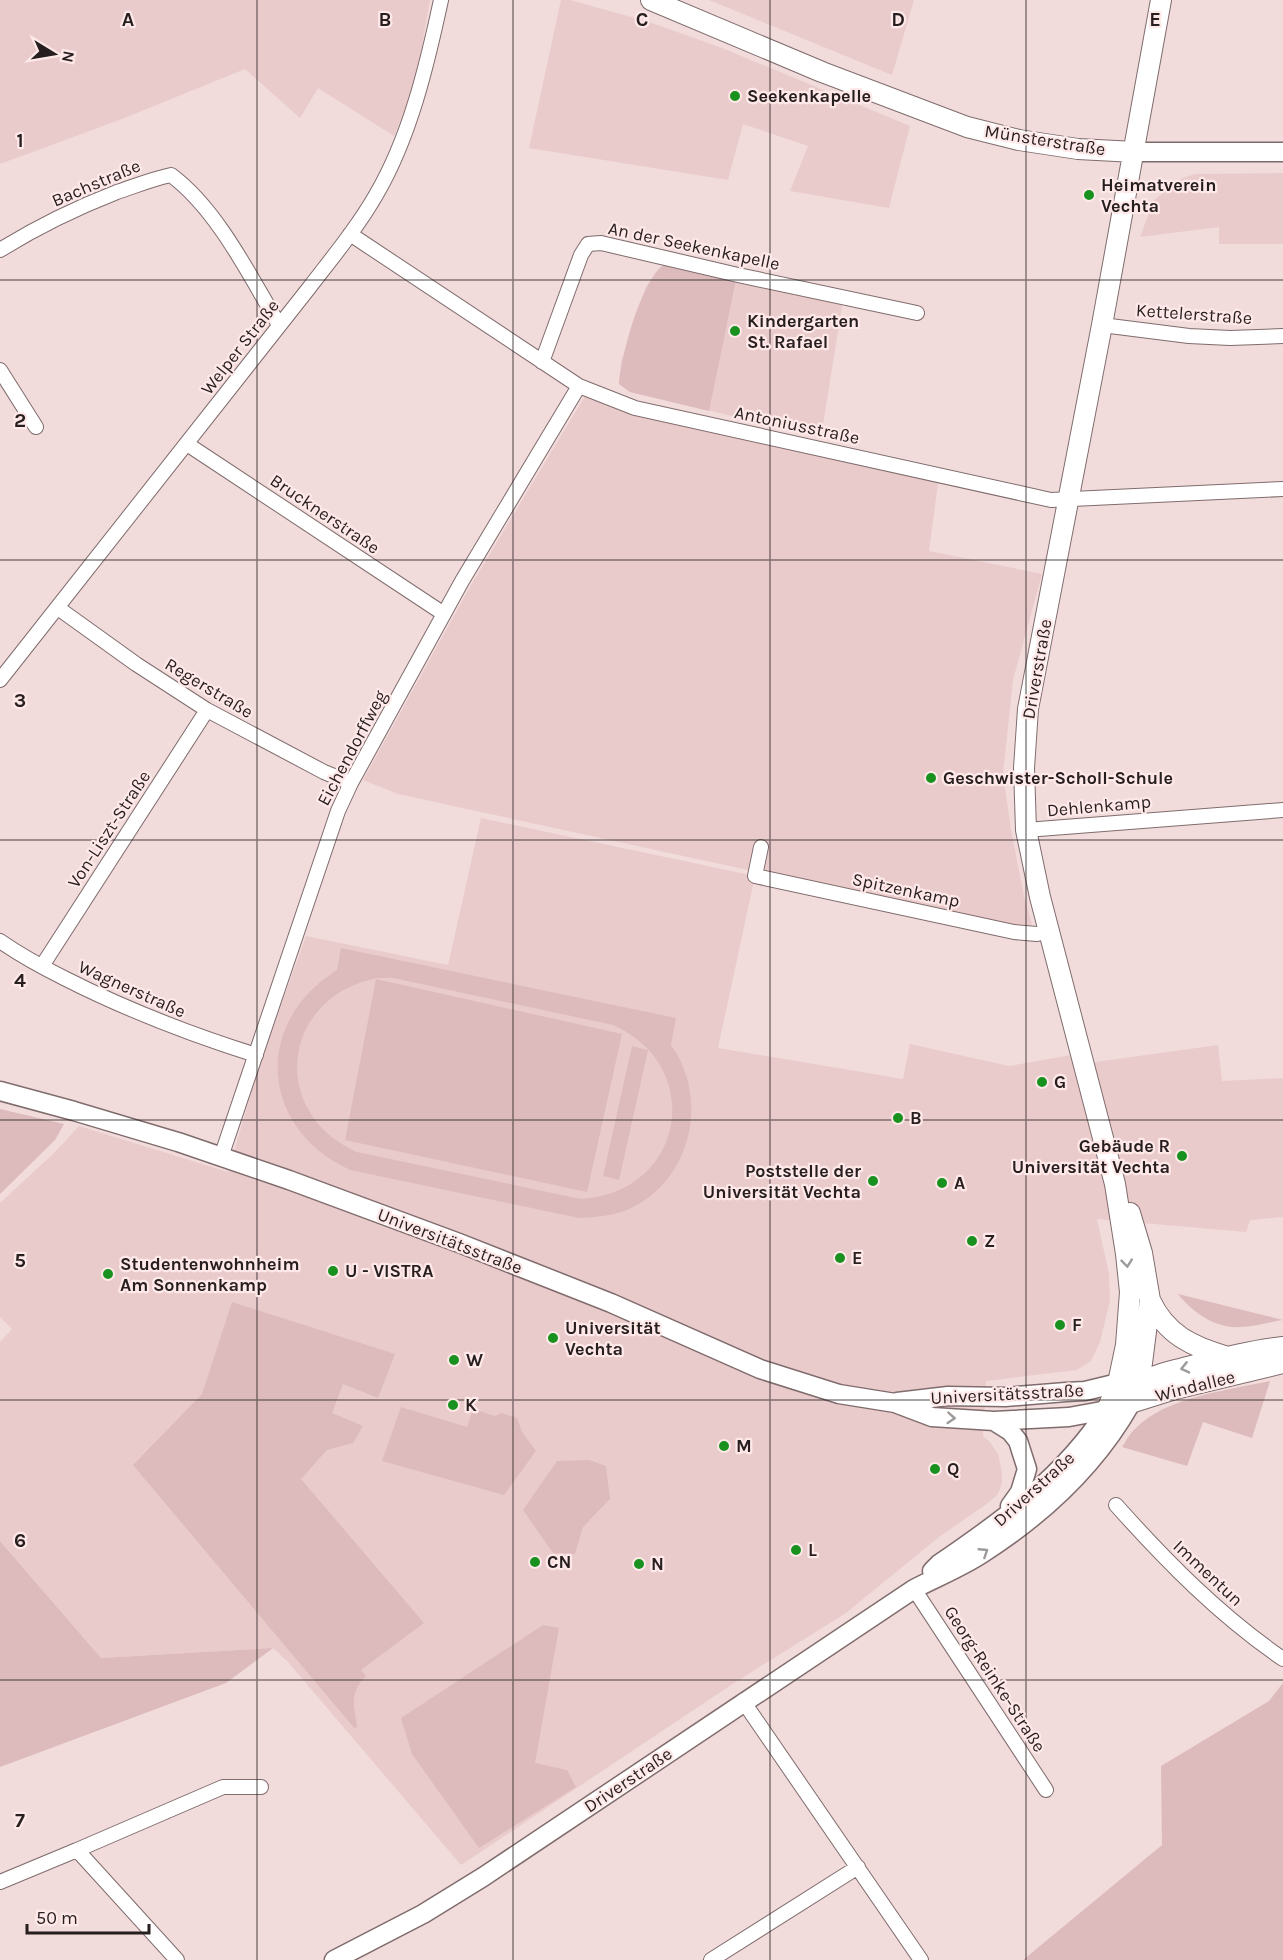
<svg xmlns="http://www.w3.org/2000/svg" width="1283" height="1960" font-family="Karla,sans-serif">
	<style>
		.built { fill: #eacbcc }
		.green { fill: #ddbbbc; fill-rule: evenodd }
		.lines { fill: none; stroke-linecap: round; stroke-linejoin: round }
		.minor-casing { stroke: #806c6d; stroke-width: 16 }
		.tertiary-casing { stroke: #806c6d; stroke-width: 21 }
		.secondary-casing { stroke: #806c6d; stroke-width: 22 }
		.minor { stroke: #fff; stroke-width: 14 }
		.tertiary { stroke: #fff; stroke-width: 18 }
		.secondary { stroke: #fff; stroke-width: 20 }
		.oneway { stroke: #9e9a9a }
		.grid { fill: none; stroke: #271e1f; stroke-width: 1.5; stroke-opacity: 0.55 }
		.poi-dot { fill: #19911f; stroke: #fee8e8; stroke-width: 2 }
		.labels { text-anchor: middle; stroke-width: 4.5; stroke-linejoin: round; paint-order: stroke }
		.poi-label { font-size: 18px; font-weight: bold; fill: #271e1f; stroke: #fee8e8; text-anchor: start }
		.street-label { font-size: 18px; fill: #271e1f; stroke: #fee8e8 }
		.grid-label { font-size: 20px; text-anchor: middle; font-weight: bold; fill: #271e1f; stroke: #fee8e8; stroke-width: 4.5; stroke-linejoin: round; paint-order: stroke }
	</style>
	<rect width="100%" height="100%" fill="#f1dbdb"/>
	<path class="built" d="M0 0H430L415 85 394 136 318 88 300 118 245 69 122 119 0 164Z
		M561 0H570L649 22 722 48 910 126 889 208 790 191 808 146 743 124 728 180 529 148Z
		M709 0H914L892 75Z
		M1283 173V244H1219V227L1140 237 1154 200 1183 178 1195 174Z
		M665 264 843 300 821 437 630 392 619 384 621 362 646 287 658 269Z
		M585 396 632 415 938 483 929 551 1042 574 1013 680 1003 774 1011 830 1024 896 1032 924 1029 927 1006 926 398 794 363 780 471 585Z
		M481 818 755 876 718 1048 903 1079 910 1044 1009 1066 1071 1055 1074 1065 1218 1045 1222 1081 1283 1078V1217L1250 1220 1246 1232 1097 1219 1109 1274 1110 1301 1100 1342 1091 1361 1077 1370 986 1381 983 1436 990 1442 998 1454 1002 1473V1483L998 1494 988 1503 939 1537 846 1613 737 1681 461 1865 288 1662 273 1648 101 1658 0 1541V1342L12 1329 0 1317V1203L54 1153 79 1126 228 1172 259 1066 306 936 448 965Z"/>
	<path class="green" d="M665 264 736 280 709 411 630 392 619 384C622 354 640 282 665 264Z
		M341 948 676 1018 671 1045C710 1099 691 1181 629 1209 613 1216 597 1217 579 1218L350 1170C260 1129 252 1023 337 970ZM378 978H393L613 1025C707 1067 684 1193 581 1199L357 1152C267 1112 282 996 378 978Z
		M376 979 622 1034 587 1192 345 1140Z
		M632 1046 648 1050 619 1180 603 1176Z
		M0 1109 64 1124 55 1140 0 1194Z
		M1178 1294 1283 1320C1269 1322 1254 1327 1240 1327 1216 1329 1192 1312 1178 1294Z
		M232 1302 395 1354 378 1398 343 1384 332 1413 363 1426 353 1443 327 1450 301 1479 424 1623 361 1670 366 1676C349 1693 354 1705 357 1726L355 1729 133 1465 202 1394Z
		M1270 1381 1252 1438 1203 1422 1187 1466 1122 1447C1126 1441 1130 1433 1136 1428 1166 1397 1229 1390 1270 1381Z
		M401 1407 467 1427 473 1409 495 1416 502 1413 517 1418 522 1432 536 1451 504 1495 382 1461Z
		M589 1460 606 1466 610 1499 583 1527 575 1554 553 1553 523 1510 557 1461Z
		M0 1541 101 1658 273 1648 226 1683 0 1767Z
		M543 1625 559 1628 535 1763 567 1770 576 1787 479 1848 412 1754 401 1718Z
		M1283 1683V1960H1023L1162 1845 1161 1766 1269 1701Z"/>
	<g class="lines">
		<defs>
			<path id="minor" d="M350 234 579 386 635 408 1051 500 1283 489
				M0 250C37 227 76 208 117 192 135 186 152 179 171 175 217 209 250 276 279 325
				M1102 325 1189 336 1230 338 1283 336
				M542 362 581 255 588 244 601 243 738 275 917 313
				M0 370 36 427
				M187 444 444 614
				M58 608 136 664 207 710 324 772 351 783
				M0 680 309 288C332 258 357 228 376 195 410 137 427 65 441 0
				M1026 830 1283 810
				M761 847 755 876 1014 932 1037 934 1050 931
				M0 941C20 955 42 967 64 978 127 1010 189 1034 256 1055
				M42 966 207 710
				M221 1157 338 811 351 783 462 581 579 386
				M1116 1505C1167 1562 1219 1615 1283 1659
				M914 1589 1046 1790
				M743 1701 921 1960
				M0 1882 77 1850
				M177 1960 77 1850 223 1787H261
				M711 1960 858 1867"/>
			<path id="tertiary" d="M1135 152H1283
				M0 1091 74 1111 178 1142 289 1180 459 1243 611 1303 760 1369 839 1394 895 1403 932 1417 994 1421 1069 1417 1107 1410
				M897 1402 948 1396 1005 1397 1066 1392 1085 1391 1118 1383
				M994 1421 1010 1431 1018 1441 1027 1469 1020 1492 1010 1506
				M932 1571 939 1564C1002 1521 1065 1476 1107 1410
				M334 1960 423 1914 483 1877 914 1589C937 1577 962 1567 983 1553 1042 1515 1096 1465 1131 1403"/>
			<path id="secondary" d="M651 0 822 72 967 127 1019 140 1078 149 1135 152
				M1130 1213 1142 1253 1150 1300 1142 1363 1131 1403
				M1150 1300C1166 1335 1193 1347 1228 1357
				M1127 1383C1143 1381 1157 1375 1172 1371 1208 1362 1246 1351 1283 1347
				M1121 1406 1175 1389 1283 1363
				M1107 1410 1118 1383 1126 1345 1130 1292 1126 1254 1115 1184 1040 897 1026 830 1024 768 1028 709 1102 325 1161 0"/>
		</defs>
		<use href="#minor" class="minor-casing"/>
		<use href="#tertiary" class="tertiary-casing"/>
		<use href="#secondary" class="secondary-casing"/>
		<use href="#minor" class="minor"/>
		<use href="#tertiary" class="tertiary"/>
		<use href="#secondary" class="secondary"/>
	</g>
	<defs><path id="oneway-chevron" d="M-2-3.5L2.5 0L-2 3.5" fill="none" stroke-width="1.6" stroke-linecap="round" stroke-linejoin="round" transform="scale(1.5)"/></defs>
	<g class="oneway">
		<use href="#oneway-chevron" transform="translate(1127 1263) rotate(84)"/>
		<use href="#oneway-chevron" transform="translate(1185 1368) rotate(167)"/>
		<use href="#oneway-chevron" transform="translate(951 1418) rotate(4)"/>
		<use href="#oneway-chevron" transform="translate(984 1552) rotate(-33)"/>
	</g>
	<path class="grid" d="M257 0V1960M513 0V1960M770 0V1960M1026 0V1960M0 280H1283M0 560H1283M0 840H1283M0 1120H1283M0 1400H1283M0 1680H1283"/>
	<g class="poi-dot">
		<circle cx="735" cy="96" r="6"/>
		<circle cx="1089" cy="195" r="6"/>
		<circle cx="735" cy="331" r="6"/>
		<circle cx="931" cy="778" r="6"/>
		<circle cx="1042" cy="1082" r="6"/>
		<circle cx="898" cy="1118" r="6"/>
		<circle cx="1182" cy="1156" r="6"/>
		<circle cx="873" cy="1181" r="6"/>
		<circle cx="942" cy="1183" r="6"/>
		<circle cx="972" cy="1241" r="6"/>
		<circle cx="840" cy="1258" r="6"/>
		<circle cx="333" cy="1271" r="6"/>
		<circle cx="108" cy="1274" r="6"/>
		<circle cx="1060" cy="1325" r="6"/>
		<circle cx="553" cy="1338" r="6"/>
		<circle cx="454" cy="1360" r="6"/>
		<circle cx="453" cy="1405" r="6"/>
		<circle cx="724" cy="1446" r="6"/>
		<circle cx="935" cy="1469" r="6"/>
		<circle cx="796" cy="1550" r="6"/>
		<circle cx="535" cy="1562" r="6"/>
		<circle cx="639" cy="1564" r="6"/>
	</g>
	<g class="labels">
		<g class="poi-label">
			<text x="747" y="102">Seekenkapelle</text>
			<text x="1101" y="191">Heimatverein<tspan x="1101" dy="21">Vechta</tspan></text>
			<text x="747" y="327">Kindergarten<tspan x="747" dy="21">St. Rafael</tspan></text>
			<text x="943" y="784">Geschwister-Scholl-Schule</text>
			<text x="1054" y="1088">G</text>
			<text x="910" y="1124">B</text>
			<text x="1170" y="1152" text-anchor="end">Gebäude R<tspan x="1170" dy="21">Universität Vechta</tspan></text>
			<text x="861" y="1177" text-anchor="end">Poststelle der<tspan x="861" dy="21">Universität Vechta</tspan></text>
			<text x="954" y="1189">A</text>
			<text x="984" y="1247">Z</text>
			<text x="852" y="1264">E</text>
			<text x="120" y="1270">Studentenwohnheim<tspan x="120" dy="21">Am Sonnenkamp</tspan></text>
			<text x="345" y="1277">U - VISTRA</text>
			<text x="1072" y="1331">F</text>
			<text x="565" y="1334">Universität<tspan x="565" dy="21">Vechta</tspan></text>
			<text x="466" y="1366">W</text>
			<text x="465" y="1411">K</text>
			<text x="736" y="1452">M</text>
			<text x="947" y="1475">Q</text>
			<text x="808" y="1556">L</text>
			<text x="547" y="1568">CN</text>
			<text x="651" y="1570">N</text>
		</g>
		<g class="street-label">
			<text transform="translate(1045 140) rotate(9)" y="6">Münsterstraße</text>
			<text transform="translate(96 183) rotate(-23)" y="6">Bachstraße</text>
			<text transform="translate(694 246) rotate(12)" y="6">An der Seekenkapelle</text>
			<text transform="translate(1194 314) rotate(4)" y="6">Kettelerstraße</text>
			<text transform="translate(240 347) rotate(-52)" y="6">Welper Straße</text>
			<text transform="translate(797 425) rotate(12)" y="6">Antoniusstraße</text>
			<text transform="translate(325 514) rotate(34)" y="6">Brucknerstraße</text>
			<text transform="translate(1037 669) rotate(-80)" y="6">Driverstraße</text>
			<text transform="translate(209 688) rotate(31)" y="6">Regerstraße</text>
			<text transform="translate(352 748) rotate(-62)" y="6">Eichendorffweg</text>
			<text transform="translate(1099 806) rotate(-5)" y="6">Dehlenkamp</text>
			<text transform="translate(109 829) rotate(-57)" y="6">Von-Liszt-Straße</text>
			<text transform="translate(906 890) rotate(12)" y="6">Spitzenkamp</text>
			<text transform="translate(132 989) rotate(24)" y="6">Wagnerstraße</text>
			<text transform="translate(450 1241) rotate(21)" y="6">Universitätsstraße</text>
			<text transform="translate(1195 1386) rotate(-14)" y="6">Windallee</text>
			<text transform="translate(1007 1394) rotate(-3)" y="6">Universitätsstraße</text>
			<text transform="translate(1034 1489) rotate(-42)" y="6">Driverstraße</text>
			<text transform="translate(1208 1573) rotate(43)" y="6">Immentun</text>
			<text transform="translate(995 1679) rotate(57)" y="6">Georg-Reinke-Straße</text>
			<text transform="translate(628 1780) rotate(-34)" y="6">Driverstraße</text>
		</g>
	</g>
	<g class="grid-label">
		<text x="128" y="26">A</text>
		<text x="385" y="26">B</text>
		<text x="642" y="26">C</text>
		<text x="898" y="26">D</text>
		<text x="1155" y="26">E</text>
		<text x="20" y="147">1</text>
		<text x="20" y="427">2</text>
		<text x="20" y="707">3</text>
		<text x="20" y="987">4</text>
		<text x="20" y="1267">5</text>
		<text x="20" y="1547">6</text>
		<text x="20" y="1827">7</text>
	</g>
	<g transform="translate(54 54) rotate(101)" stroke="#fee8e8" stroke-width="4.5" paint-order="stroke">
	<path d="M0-4.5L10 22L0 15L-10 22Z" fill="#271e1f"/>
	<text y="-9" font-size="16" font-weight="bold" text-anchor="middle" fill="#271e1f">N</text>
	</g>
	<path d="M27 1924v9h122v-9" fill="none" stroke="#271e1f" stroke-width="3"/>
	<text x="36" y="1924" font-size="18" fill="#271e1f" stroke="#fee8e8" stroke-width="4.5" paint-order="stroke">50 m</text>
</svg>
